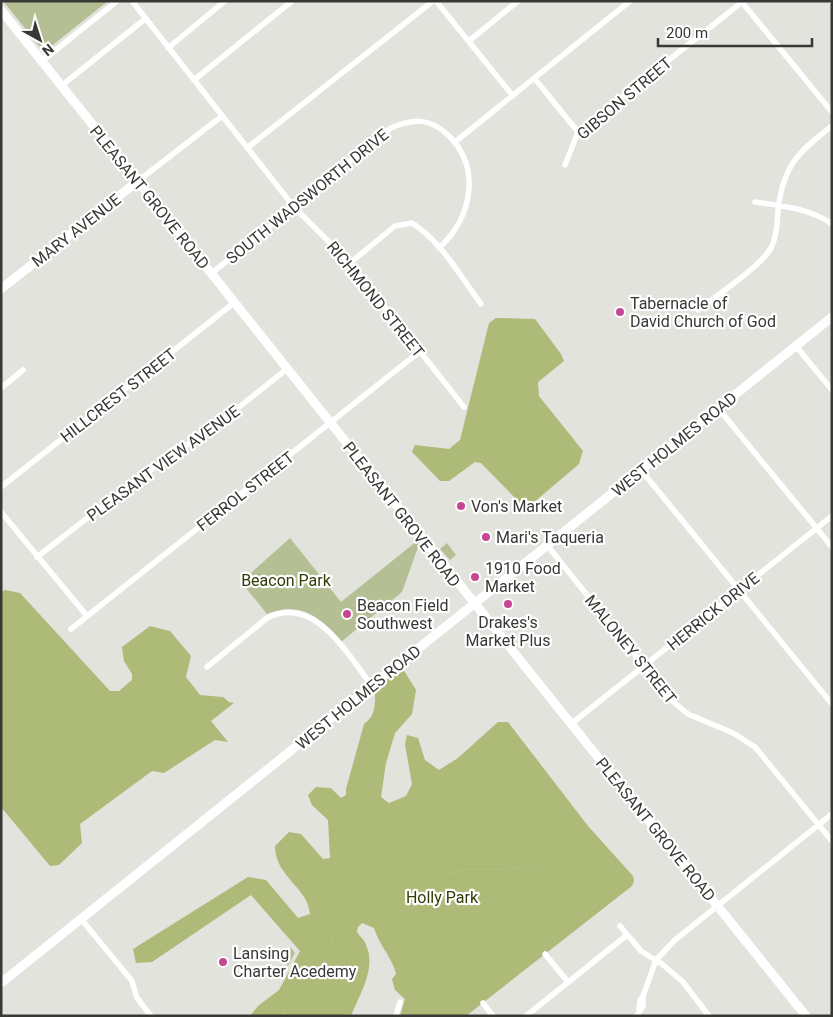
<svg xmlns="http://www.w3.org/2000/svg" width="833" height="1017" font-family="Roboto,sans-serif">
	<style>
		.green { fill: #b5bf94 }
		.forest { fill: #adba78 }
		.lines { fill: none; stroke-linecap: round; stroke-linejoin: round }
		.stream { stroke: #b3c07e; stroke-width: 1 }
		.street { stroke: #fff; stroke-width: 5.5 }
		.secondary { stroke: #fff; stroke-width: 9 }
		.poi-dot { fill: #c54793; stroke: #fff; stroke-width: 2 }
		.labels { text-anchor: middle; stroke-width: 4.5; stroke-linejoin: round; paint-order: stroke }
		.street-label { font-size: 16px; fill: #383936; stroke: #fff }
		.poi-label { font-size: 16px; fill: #383936; stroke: #fff; text-anchor: start }
		.park-label { font-size: 16px; fill: #333b07; stroke: #fff }
	</style>
	<rect width="100%" height="100%" fill="#e1e3dc"/>
	<path class="green" d="M3 1H108L44 52Z
		M290 538 341 602 417 541 419 544 402 592 341 642C321 617 300 600 267 614L241 582Z
		M447 543 456 555 450 560 440 549Z
		M291 948 295 953 288 966 281 956Z
		M281 965 286 970 276 979 271 973Z"/>
	<path class="forest" d="M496 318 535 319 561 354 564 361 538 382 539 396 583 451 579 464 533 503H520L481 463 475 462 449 481H440L412 452 415 445 449 449 460 440 489 323Z
		M5 590 20 593 110 691H119L132 680V674L124 661 122 647 150 626 170 631 191 656 186 677 200 695 223 697 229 702 234 703 211 721 228 742 215 740 164 773 152 771 80 824 82 843 59 865 50 866 1 807V592Z
		M401 666 416 690 412 714 395 733 386 763 381 797 389 803 406 796 412 784 405 744 407 735 418 738 425 760 439 770 458 758 498 722H508L588 826 633 876 634 881 632 886 466 1016H400L405 999 395 990 392 979 396 974C392 957 379 945 374 928L362 923 358 927 357 932C360 937 365 940 366 945 377 968 359 995 351 1016H250L258 1006 279 990 300 951 251 895 152 962 136 963 133 949 248 877 266 880 298 918 310 914C308 887 275 877 275 846L289 832 301 834 323 859 330 858 328 820 312 805 308 795 316 787 331 788 341 798 346 795V789L364 724C377 715 375 702 375 687Z"/>
	<g class="lines">
		<path class="stream" d="M284 1016V1004L288 999 319 982 335 932 384 893 392 889 467 869H508L535 866 544 861 583 828"/>
		<path class="street" d="M132 1 294 207 350 263 464 407
			M436 1 513 96
			M741 1 832 112
			M831 1 832 2
			M469 41 518 1
			M168 48 225 1
			M42 61 117 1
			M535 79 578 132
			M194 80 292 1
			M61 86 145 19
			M455 142 630 1
			M247 148 433 1
			M565 165 578 132 742 2
			M138 181 222 116
			M755 202C782 206 809 208 832 224
			M350 263 395 226 412 223C441 241 461 277 481 304
			M212 273 391 128C413 118 430 118 448 135 482 168 472 218 439 248
			M698 310C717 295 760 267 771 248 777 236 777 223 778 210 783 166 798 152 832 126
			M796 346 832 390
			M1 388 23 370
			M718 408 832 547
			M641 470 832 704
			M1 487 235 302
			M1 512 87 616
			M547 545 671 700 688 714 733 733 755 747 832 841
			M37 557 135 481 223 420 288 368
			M71 629 419 352
			M207 667 267 618C315 594 347 654 372 686
			M571 724 832 516
			M81 919 132 981 137 998 151 1016
			M620 926 641 951 662 964 683 982 709 1016
			M545 954 568 982
			M643 996 656 960 675 940 832 814
			M483 1003 493 1016
			M396 1016 400 1002
			M526 1016 627 935
			M637 1016 643 1006V996L640 1000 639 1009"/>
		<path class="secondary" d="M1 10C269 345 536 682 806 1016
			M1 289 138 181
			M1 983 832 317"/>
	</g>
	<g class="poi-dot">
		<circle cx="620" cy="312" r="5"/>
		<circle cx="461" cy="506" r="5"/>
		<circle cx="486" cy="537" r="5"/>
		<circle cx="475" cy="577" r="5"/>
		<circle cx="508" cy="604" r="5"/>
		<circle cx="347" cy="614" r="5"/>
		<circle cx="223" cy="962" r="5"/>
	</g>
	<g class="labels">
		<g class="street-label">
			<text transform="translate(624 98) rotate(-40)" y="6">GIBSON STREET</text>
			<text transform="translate(307 196) rotate(-39)" y="6">SOUTH WADSWORTH DRIVE</text>
			<text transform="translate(150 197) rotate(51)" y="6">PLEASANT GROVE ROAD</text>
			<text transform="translate(76 230) rotate(-38)" y="6">MARY AVENUE</text>
			<text transform="translate(376 299) rotate(51)" y="6">RICHMOND STREET</text>
			<text transform="translate(118 395) rotate(-38)" y="6">HILLCREST STREET</text>
			<text transform="translate(674 444) rotate(-39)" y="6">WEST HOLMES ROAD</text>
			<text transform="translate(163 463) rotate(-36)" y="6">PLEASANT VIEW AVENUE</text>
			<text transform="translate(245 491) rotate(-38)" y="6">FERROL STREET</text>
			<text transform="translate(402 514) rotate(52)" y="6">PLEASANT GROVE ROAD</text>
			<text transform="translate(713 611) rotate(-39)" y="6">HERRICK DRIVE</text>
			<text transform="translate(631 649) rotate(51)" y="6">MALONEY STREET</text>
			<text transform="translate(358 697) rotate(-39)" y="6">WEST HOLMES ROAD</text>
			<text transform="translate(656 829) rotate(51)" y="6">PLEASANT GROVE ROAD</text>
		</g>
		<g class="poi-label">
			<text x="630" y="309">Tabernacle of<tspan x="630" dy="18">David Church of God</tspan></text>
			<text x="471" y="512">Von's Market</text>
			<text x="496" y="543">Mari's Taqueria</text>
			<text x="485" y="574">1910 Food<tspan x="485" dy="18">Market</tspan></text>
			<text x="357" y="611">Beacon Field<tspan x="357" dy="18">Southwest</tspan></text>
			<text x="508" y="628" text-anchor="middle">Drakes's<tspan x="508" dy="18">Market Plus</tspan></text>
			<text x="233" y="959">Lansing<tspan x="233" dy="18">Charter Acedemy</tspan></text>
		</g>
		<g class="park-label">
			<text x="286" y="586">Beacon Park</text>
			<text x="442" y="903">Holly Park</text>
		</g>
	</g>
	<rect width="833" height="1017" fill="none" stroke="#383936" stroke-width="5"/>
	<g transform="translate(40 40) rotate(141)" stroke="#ffffff" stroke-width="4" paint-order="stroke">
	<path d="M0-4L9 19L0 12L-9 19Z" fill="#383936"/>
	<text y="-8" font-size="14" font-weight="bold" text-anchor="middle" fill="#383936">N</text>
	</g>
	<path d="M658 38v8h154v-8" fill="none" stroke="#383936" stroke-width="2.5"/>
	<text x="666" y="38" font-size="15" fill="#383936" stroke="#ffffff" stroke-width="4" paint-order="stroke">200 m</text>
</svg>
